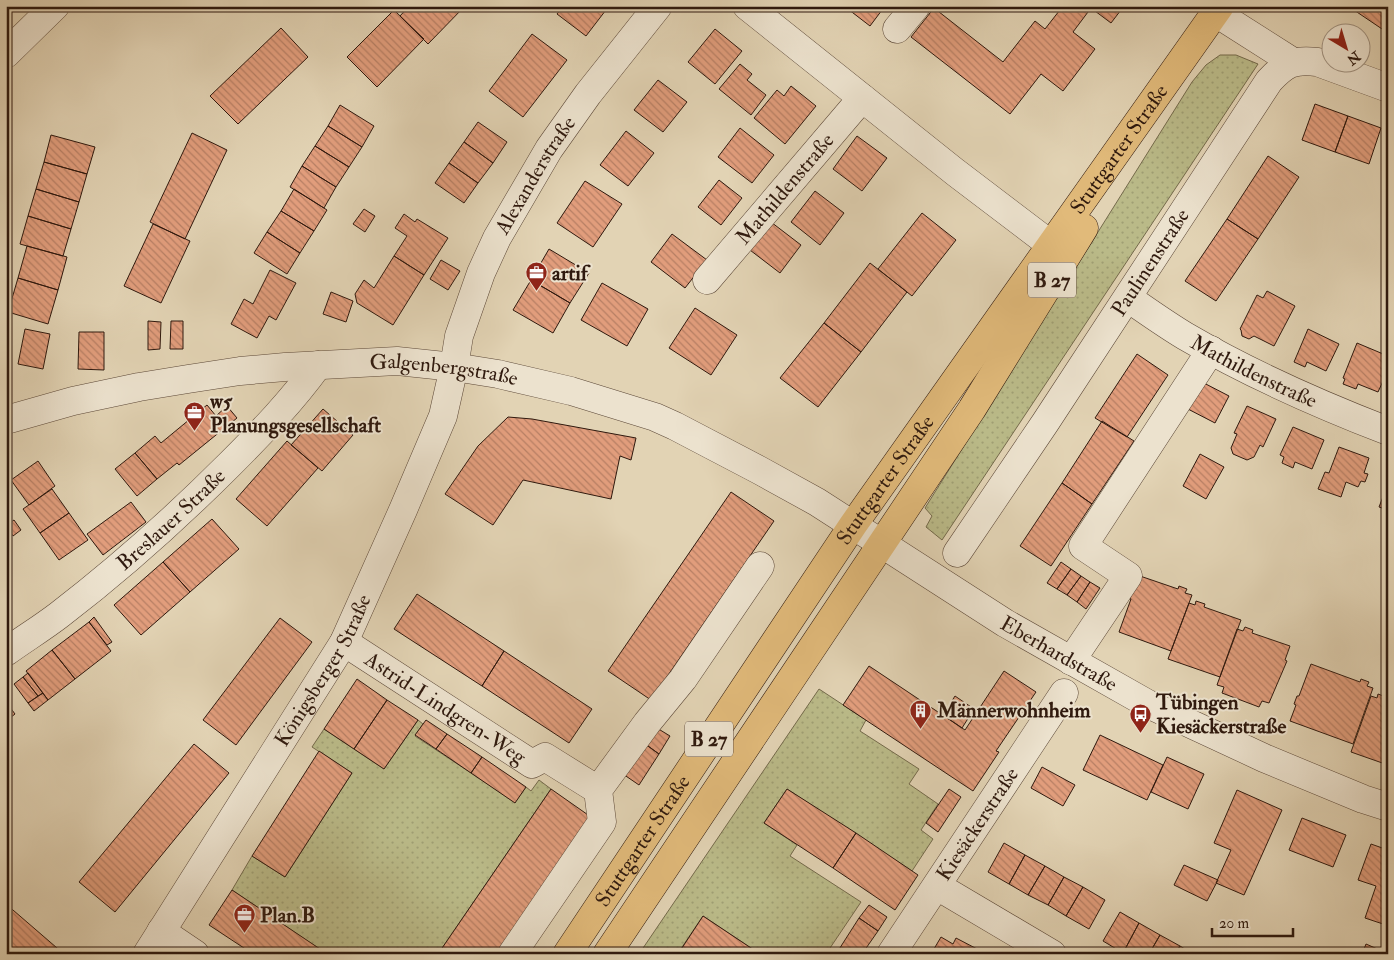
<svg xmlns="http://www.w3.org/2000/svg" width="1394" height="960" font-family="'IM FELL Double Pica',serif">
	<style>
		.grass { fill: url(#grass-dots); stroke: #746a4b }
		.building { fill: url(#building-back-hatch); stroke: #2f190e }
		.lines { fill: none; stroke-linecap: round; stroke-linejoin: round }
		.minor-casing { stroke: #5c4838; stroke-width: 29 }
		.major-casing { stroke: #2f190e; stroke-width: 29 }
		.minor { stroke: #ece2ce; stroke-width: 28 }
		.major { stroke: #e1ba7a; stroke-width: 28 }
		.labels { text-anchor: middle; stroke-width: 4; stroke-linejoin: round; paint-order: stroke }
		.shield { fill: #ece2ce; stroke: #685548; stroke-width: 1 }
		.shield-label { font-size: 20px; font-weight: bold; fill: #2f190e }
		.street-label { font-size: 21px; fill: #2f190e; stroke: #ece2ce }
		.poi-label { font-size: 21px; font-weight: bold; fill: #2f190e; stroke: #ece2ce; text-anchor: start }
	</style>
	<defs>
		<pattern id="grass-dots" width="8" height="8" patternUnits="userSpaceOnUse" patternTransform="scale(1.25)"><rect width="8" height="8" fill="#baba88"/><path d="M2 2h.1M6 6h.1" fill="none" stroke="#a09f74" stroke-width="1.8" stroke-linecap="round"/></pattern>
		<pattern id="building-back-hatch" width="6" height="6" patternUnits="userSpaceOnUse" patternTransform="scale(1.25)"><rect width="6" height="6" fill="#e19d7c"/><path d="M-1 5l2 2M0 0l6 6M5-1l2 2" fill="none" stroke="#b77f64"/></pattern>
	</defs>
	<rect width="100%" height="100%" fill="#e2d3b4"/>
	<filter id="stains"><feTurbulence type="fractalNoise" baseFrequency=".004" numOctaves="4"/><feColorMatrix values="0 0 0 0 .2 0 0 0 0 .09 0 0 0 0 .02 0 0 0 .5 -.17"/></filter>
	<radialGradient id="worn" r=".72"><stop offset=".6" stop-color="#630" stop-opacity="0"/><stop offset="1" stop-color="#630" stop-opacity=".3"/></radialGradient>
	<path class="grass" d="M1220 55H1236L1258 64 942 540 926 527 932 516 925 508 1192 82 1206 65Z
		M819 689 866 720 860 731 919 769 909 784 938 804 921 830 933 839 912 871 787 789 764 823 797 845 790 856 861 902 826 954H760L703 916 680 950 685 954H639Z
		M418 720 423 724 415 736 515 802 526 787 531 791 539 780 551 789 438 954H327L232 890 252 856 285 877 352 773 312 747 324 729 384 769Z"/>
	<path class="building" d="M409 6H465L428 44 400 16Z
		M563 6H609L586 36 557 14Z
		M844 6H885L870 26Z
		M1063 6H1124L1111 23 1091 8 1073 32 1095 49 1063 91 1041 74 1010 114 911 37 934 8 1003 62 1035 21 1045 29Z
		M1348 6H1388V33Z
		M394 10 424 39 377 87 347 57Z
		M281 28 308 57 238 124 210 96Z
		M715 29 742 51 715 84 688 62Z
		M532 34 567 60 523 117 489 91Z
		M740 64 752 74 747 80 766 95 751 115 719 89Z
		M658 80 687 102 663 132 634 110Z
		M791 86 816 106 785 144 754 118 777 90 784 96Z
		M1315 104 1348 116 1335 152 1302 140Z
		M340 105 374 126 362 147 328 126Z
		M1348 116 1381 128 1369 164 1335 152Z
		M478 122 507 142 493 163 464 142Z
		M328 126 362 147 349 167 315 146Z
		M740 128 774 155 752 183 718 157Z
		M626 131 654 153 628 186 600 165Z
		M192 133 227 150 185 239 150 222Z
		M51 135 95 147 87 174 44 162Z
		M857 136 887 158 862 191 833 169Z
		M464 142 493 163 478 183 449 163Z
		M315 146 349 167 336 187 302 166Z
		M1268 156 1299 177 1258 239 1227 219Z
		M44 162 87 174 79 202 36 189Z
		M449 163 478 183 464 203 435 183Z
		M302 166 336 187 324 208 290 187Z
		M719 180 742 198 721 225 698 207Z
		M585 181 622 204 593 247 557 223Z
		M36 189 79 202 71 229 28 216Z
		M294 189 327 210 314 231 281 211Z
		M815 191 844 213 820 245 791 222Z
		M364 209 375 216 365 232 353 224Z
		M281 211 314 231 300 253 267 232Z
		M922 213 956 240 912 296 878 269Z
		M404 214 415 222 417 219 448 238 424 275 394 256 407 236 395 228Z
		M28 216 71 229 63 256 20 244Z
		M767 219 801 245 780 273 746 247Z
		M1227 219 1258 239 1216 301 1185 281Z
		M153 224 190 241 161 303 124 286Z
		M267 232 300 253 287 274 254 253Z
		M672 234 707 260 685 288 651 262Z
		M27 246 67 257 58 290 18 278Z
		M549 249 589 273 570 303 531 280Z
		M394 256 424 275 393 325 357 303 355 294 364 280 374 288Z
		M441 260 460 271 448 290 430 279Z
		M870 263 907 292 861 352 824 323Z
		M270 270 296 283 276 320 269 316 257 338 231 324 244 299 253 304Z
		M18 278 58 290 48 324 8 312Z
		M531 280 570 303 553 333 513 310Z
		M602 283 648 309 627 346 581 320Z
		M1267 291 1295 306 1274 346 1254 336 1249 339 1242 336 1241 330 1240 329 1257 295 1263 298Z
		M331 292 353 301 346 322 323 314Z
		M695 308 737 335 711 375 669 348Z
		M148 321 161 322 160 349 148 350Z
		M171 321H183V349H170Z
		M824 323 861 352 818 407 780 378Z
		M25 329 50 334 43 369 18 364Z
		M1308 329 1339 344 1326 371 1307 362 1305 367 1294 362Z
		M79 332H104V370L78 369Z
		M1357 343 1388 356V380L1384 379 1378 392 1358 384 1356 389 1343 384 1345 379 1343 378Z
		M1137 354 1168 375 1127 437 1095 418Z
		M1200 381 1229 396 1215 423 1186 408Z
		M207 405 216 416 227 406 237 418 179 465 177 463 157 479 135 453 155 436 161 443Z
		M1247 406 1276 419 1263 447 1260 445 1254 457 1247 460 1233 454 1231 448 1237 434 1234 433Z
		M323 409 353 435 322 471 291 445Z
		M508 417 532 419 636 438 631 460 620 456 611 499 523 480 493 525 445 494 478 446Z
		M1102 421 1134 441 1092 504 1062 483Z
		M1293 427 1324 440 1312 469 1295 462 1293 468 1282 463 1284 457 1280 455Z
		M287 441 318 468 267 526 236 499Z
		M1339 447 1369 458 1364 473 1368 474 1365 482 1361 481 1358 487 1346 482 1341 497 1318 489 1325 472 1329 473Z
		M135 453 157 479 137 496 115 469Z
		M1200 454 1224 467 1206 499 1183 486Z
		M38 461 55 486 29 505 11 480Z
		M1062 483 1092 504 1051 566 1020 546Z
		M1388 484V510L1379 507Z
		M52 489 69 513 40 533 23 509Z
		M731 492 774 521 651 700 608 671Z
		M131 502 146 522 103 555 87 534Z
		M69 513 88 540 59 560 40 533Z
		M212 519 239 549 190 592 163 562Z
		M14 520 21 530 13 536 6 525Z
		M163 562 190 592 141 635 114 605Z
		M1061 562 1071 569 1057 589 1047 583Z
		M1071 569 1081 576 1067 595 1057 589Z
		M1081 576 1090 582 1077 602 1067 595Z
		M1140 576 1178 589 1179 586 1187 589 1185 593 1192 595 1171 651 1119 632 1131 599H1130L1132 591 1134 592Z
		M1090 582 1100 588 1086 609 1077 602Z
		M417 594 504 651 482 686 394 629Z
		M1196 601 1205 604 1204 607 1241 620 1220 677 1168 659 1189 603 1195 605Z
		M94 617 112 642 107 645 89 622Z
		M280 618 312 642 236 745 203 720Z
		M89 622 111 651 75 679 52 650Z
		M1245 627 1253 630 1252 633 1290 646 1285 660 1287 661 1269 703 1262 701 1259 707 1222 693 1224 687 1217 685 1237 629 1243 631Z
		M52 650 75 679 48 700 26 671Z
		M504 651 592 709 569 743 482 686Z
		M1311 664 1360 682 1361 679 1369 682 1367 686 1373 688 1353 744 1290 721 1296 705 1294 704 1297 696H1299Z
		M869 666 965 730 1004 671 1036 692 996 751 999 752 973 791 843 705Z
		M28 673 43 693 38 696 23 677Z
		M23 677 38 696 28 703 14 684Z
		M357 679 387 700 354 749 324 729Z
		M43 693 48 700 34 711 28 703Z
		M1378 694 1386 697 1385 700 1388 701V765L1351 752 1371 696 1377 698Z
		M955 696 974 709 962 728 943 715Z
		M387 700 418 720 384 769 354 749Z
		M6 702 15 714 6 721Z
		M426 720 447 734 436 749 415 735Z
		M652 725 670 736 659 754 641 741Z
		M447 734 482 757 471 773 436 749Z
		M1100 735 1163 765 1147 800 1083 770Z
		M641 741 659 754 639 785 620 772Z
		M194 744 229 773 115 912 79 882Z
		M319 751 352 773 285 877 252 856Z
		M482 757 526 787 515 803 471 773Z
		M1167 757 1204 774 1188 809 1151 792Z
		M1042 767 1075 785 1063 806 1031 788Z
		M551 789 591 817 497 954H438Z
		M787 789 856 833 833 868 764 823Z
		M949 789 961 797 938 832 926 823Z
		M1237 790 1282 810 1244 895 1216 883 1231 850 1214 843Z
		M1302 818 1346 835 1333 867 1289 850Z
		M856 833 918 875 895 910 833 868Z
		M1004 843 1025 855 1009 884 988 872Z
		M1371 844 1388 850V920L1386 925 1365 918 1376 886 1358 880Z
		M1025 855 1045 866 1028 895 1009 884Z
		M1184 865 1218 880 1207 901 1174 885Z
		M1045 866 1064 877 1048 905 1028 895Z
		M1064 877 1083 887 1066 916 1048 905Z
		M1083 887 1105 900 1089 929 1066 916Z
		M232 890 320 949 316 954H253L209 925Z
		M6 904 64 954H6Z
		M869 905 887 917 878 931 859 918Z
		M1120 912 1139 923 1123 953 1103 941Z
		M703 916 760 954H685L680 951Z
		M859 918 878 931 862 954H836Z
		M1139 923 1160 935 1149 954H1125L1123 953Z
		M1160 935 1180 946 1175 954H1149Z
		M941 937 953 944 956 938 979 950 977 954H931Z
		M1366 944 1382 951 1381 954H1362Z
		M1180 946 1193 954H1175Z"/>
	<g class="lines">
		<defs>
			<g id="minor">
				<path d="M747 6 955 172 1051 245"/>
				<path d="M1216 13 1293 62"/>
				<path d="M897 29 916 6"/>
				<path d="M6 54 55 6"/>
				<path id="s1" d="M707 280 862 98"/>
				<path id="s2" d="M1128 298C1147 311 1165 324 1185 336 1250 374 1318 404 1388 431"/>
				<path id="s3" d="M6 420 73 401 139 387 188 379 240 371 285 367 397 361 454 367 498 374 571 391 655 417 675 426 759 470 817 502 1005 623 1148 704 1264 758 1363 799 1388 807"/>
				<path id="s4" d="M957 553 1045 423 1269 81C1285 64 1293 59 1317 62L1388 88"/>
				<path id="s5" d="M344 642 532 764 545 757 598 790"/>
				<path id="s6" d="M6 652C24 639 42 628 59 615 119 569 176 518 230 464 261 433 292 401 318 365"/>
				<path d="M1071 661 1128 576 1083 546 1211 350"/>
				<path d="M937 886 1052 954"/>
				<path d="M161 931 195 954"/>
				<path id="s7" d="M147 954 344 642 403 510 443 416 454 367 459 336 481 273 497 238 549 149 588 94 658 6"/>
				<path d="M512 954 602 822 598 790 647 723 683 679 760 566"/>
				<path id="s8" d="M891 954 1064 693"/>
			</g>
			<g id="major">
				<path id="s9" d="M567 954 853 525 1220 6"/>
				<path d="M607 954 972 409 1084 228"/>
			</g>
		</defs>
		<use href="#minor" class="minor-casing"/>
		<use href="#major" class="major-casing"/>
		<use href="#minor" class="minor"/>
		<use href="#major" class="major"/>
	</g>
	<defs>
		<symbol id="office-pin" viewBox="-11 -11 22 30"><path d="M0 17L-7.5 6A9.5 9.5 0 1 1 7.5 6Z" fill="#8f2418" stroke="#ece2ce"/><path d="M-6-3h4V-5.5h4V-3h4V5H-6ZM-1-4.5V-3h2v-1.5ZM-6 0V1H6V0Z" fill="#fff"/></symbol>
		<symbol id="building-pin" viewBox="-11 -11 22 30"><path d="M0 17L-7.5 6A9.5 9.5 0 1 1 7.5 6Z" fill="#8f2418" stroke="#ece2ce"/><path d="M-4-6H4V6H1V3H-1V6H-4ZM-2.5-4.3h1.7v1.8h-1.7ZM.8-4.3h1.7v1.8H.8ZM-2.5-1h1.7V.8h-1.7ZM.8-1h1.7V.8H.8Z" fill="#fff"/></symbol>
		<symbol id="bus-pin" viewBox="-11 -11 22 30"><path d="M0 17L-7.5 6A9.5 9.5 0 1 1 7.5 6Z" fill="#8f2418" stroke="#ece2ce"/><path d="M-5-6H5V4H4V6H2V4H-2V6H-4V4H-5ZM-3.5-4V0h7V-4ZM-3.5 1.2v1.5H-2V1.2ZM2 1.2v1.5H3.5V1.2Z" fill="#fff"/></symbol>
	</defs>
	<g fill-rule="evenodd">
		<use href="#office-pin" x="524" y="260" width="25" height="34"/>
		<use href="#office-pin" x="182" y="400" width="25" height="34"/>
		<use href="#building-pin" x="908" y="698" width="25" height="34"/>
		<use href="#bus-pin" x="1128" y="702" width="25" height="34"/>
		<use href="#office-pin" x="232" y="902" width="25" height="34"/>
	</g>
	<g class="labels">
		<g class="shield">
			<rect x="1028" y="262.5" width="48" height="35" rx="4"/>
			<rect x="685" y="721.5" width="48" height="35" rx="4"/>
		</g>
		<g class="shield-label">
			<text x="1052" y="287">B 27</text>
			<text x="709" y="746">B 27</text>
		</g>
		<g class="street-label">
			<text dy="7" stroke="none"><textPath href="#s9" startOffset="976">Stuttgarter Straße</textPath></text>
			<text dy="7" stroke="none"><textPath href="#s7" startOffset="876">Alexanderstraße</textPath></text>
			<text dy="7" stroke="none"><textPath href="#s1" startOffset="120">Mathildenstraße</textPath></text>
			<text dy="7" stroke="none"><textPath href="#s4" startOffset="349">Paulinenstraße</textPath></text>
			<text dy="7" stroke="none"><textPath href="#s2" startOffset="146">Mathildenstraße</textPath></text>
			<text dy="7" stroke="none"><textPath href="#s3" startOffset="444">Galgenbergstraße</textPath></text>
			<text dy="7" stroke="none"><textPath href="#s9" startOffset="571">Stuttgarter Straße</textPath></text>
			<text dy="7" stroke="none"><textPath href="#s6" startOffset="212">Breslauer Straße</textPath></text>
			<text dy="7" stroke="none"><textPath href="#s3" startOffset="1130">Eberhardstraße</textPath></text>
			<text dy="7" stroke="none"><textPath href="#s7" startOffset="334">Königsberger Straße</textPath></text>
			<text dy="7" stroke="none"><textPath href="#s5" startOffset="121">Astrid-Lindgren-Weg</textPath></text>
			<text dy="7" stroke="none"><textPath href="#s8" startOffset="156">Kiesäckerstraße</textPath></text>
			<text dy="7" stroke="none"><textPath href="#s9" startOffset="136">Stuttgarter Straße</textPath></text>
		</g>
		<g class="poi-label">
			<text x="552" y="280">artif</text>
			<text x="210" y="408">w5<tspan x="210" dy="24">Planungsgesellschaft</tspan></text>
			<text x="1156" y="709">Tübingen<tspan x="1156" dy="24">Kiesäckerstraße</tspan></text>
			<text x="937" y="717">Männerwohnheim</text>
			<text x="260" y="922">Plan.B</text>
		</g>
	</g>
	<rect width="1394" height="960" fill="none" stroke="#e2d3b4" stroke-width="25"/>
	<rect x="8" y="8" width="1379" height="945" fill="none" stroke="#2f190e" stroke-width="2.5"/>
	<rect x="12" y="12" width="1369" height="935" fill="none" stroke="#2f190e"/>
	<g transform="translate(1346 48) rotate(142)"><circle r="24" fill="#ece2ce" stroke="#a09281"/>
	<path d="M0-4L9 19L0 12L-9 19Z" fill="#8f2418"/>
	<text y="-8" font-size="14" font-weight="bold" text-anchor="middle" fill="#2f190e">N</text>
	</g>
	<path d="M1212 928v8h81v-8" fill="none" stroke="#2f190e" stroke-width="2.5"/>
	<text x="1219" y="928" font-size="15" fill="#2f190e" stroke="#ece2ce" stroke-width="4" paint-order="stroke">20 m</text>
	<rect width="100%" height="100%" filter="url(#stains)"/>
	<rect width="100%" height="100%" fill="url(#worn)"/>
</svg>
